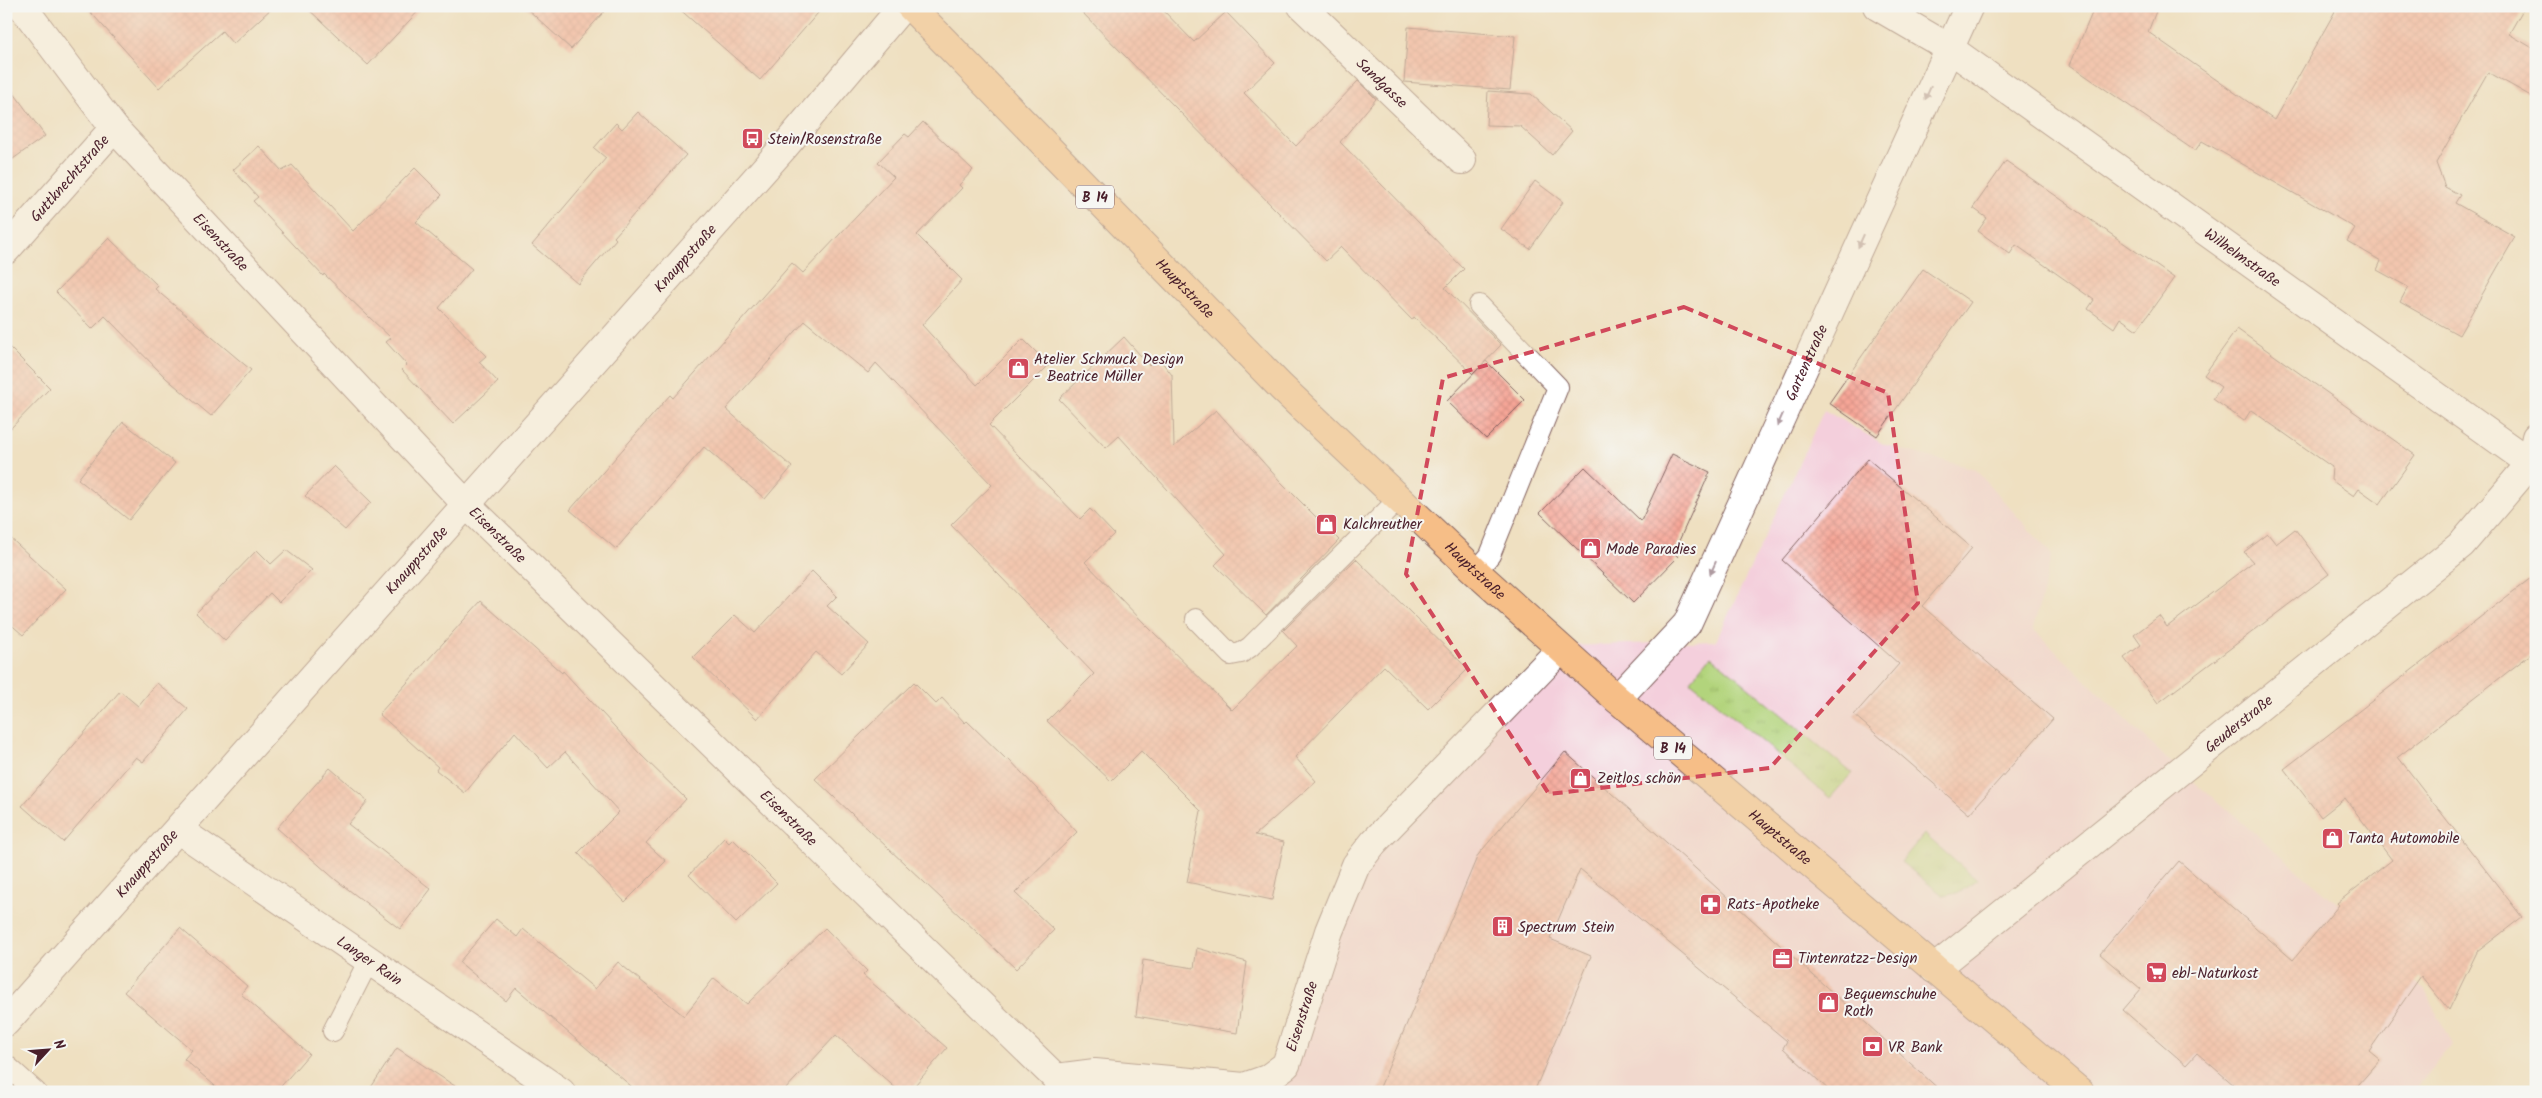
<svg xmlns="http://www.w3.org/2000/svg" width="2542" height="1098" font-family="Kalam,sans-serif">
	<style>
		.built { fill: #f4cfdc }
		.grass { fill: url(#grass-tufts); stroke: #7e7a54 }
		.building { fill: url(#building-cross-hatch) }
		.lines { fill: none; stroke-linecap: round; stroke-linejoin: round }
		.service-casing { stroke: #846360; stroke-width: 22 }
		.minor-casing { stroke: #846360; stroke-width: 30 }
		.primary-casing { stroke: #846360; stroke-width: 30 }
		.service { stroke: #fff; stroke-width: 20 }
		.minor { stroke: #fff; stroke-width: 28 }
		.primary { stroke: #f6be87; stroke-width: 28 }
		.oneway { fill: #ae9aa0 }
		.marked { fill: none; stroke: #d1495b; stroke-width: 4; stroke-dasharray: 10 6; stroke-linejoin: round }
		.labels { text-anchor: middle; stroke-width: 4; stroke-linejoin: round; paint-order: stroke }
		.shield { fill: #f6f6f2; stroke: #7e6067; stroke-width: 1 }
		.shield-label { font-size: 14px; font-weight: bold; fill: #4a1f2b }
		.street-label { font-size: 15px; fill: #4a1f2b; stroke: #f6f6f2 }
		.poi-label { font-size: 15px; fill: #4a1f2b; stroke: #f6f6f2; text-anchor: start }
	</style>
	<defs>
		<pattern id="grass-tufts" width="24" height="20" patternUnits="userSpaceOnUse" patternTransform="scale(1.25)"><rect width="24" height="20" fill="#b2d47c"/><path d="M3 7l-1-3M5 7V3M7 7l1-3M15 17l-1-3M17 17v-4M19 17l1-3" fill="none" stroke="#9bb66b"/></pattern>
		<pattern id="building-cross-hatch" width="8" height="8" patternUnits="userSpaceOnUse" patternTransform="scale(1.25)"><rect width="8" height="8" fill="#f6a697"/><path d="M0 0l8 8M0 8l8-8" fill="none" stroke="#d48e82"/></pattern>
	</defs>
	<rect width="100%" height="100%" fill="#f6f6f2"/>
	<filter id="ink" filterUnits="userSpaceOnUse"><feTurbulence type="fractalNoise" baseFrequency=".02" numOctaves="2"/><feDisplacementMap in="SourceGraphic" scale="10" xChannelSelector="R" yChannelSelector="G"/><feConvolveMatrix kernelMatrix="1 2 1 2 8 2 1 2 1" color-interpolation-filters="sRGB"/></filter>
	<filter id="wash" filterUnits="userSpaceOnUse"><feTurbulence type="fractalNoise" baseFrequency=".0096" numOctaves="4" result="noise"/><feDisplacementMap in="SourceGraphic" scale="20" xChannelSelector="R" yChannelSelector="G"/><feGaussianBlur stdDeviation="1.12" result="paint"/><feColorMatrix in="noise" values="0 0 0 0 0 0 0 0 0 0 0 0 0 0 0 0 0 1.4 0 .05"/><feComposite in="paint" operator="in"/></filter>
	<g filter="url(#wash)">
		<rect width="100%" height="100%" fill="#efe0c1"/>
		<path class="built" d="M1824 410 1885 445 1975 469 2052 555 2033 629 2167 759 2337 903 2374 949 2424 988 2452 1045 2413 1092H1234L1288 1056 1367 847 1568 646 1716 641Z"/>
		<path class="grass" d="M1711 656 1852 773 1830 798 1690 681Z
			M1924 834 1977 880 1960 892 1944 896 1901 862Z"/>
		<g id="blocks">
			<path class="building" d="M85 6H274L233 44 222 31 159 88Z
				M305 6H423L368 65Z
				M524 6H609L571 49Z
				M676 6H824L760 80Z
				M1076 6H1159L1194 42 1226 12 1275 63 1244 93 1296 146 1358 81 1376 99 1340 142 1464 269 1445 288 1501 345 1473 374 1414 317 1412 320 1341 247 1326 261Z
				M2095 6H2158L2148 32 2274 120 2338 6H2525L2509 34 2536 50V99L2488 72 2436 163 2445 187 2460 195 2455 203 2515 237 2459 335 2400 302 2408 287 2377 270 2381 261 2347 241 2355 228 2202 141 2195 151 2070 65Z
				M1408 27 1515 36 1510 90 1404 82Z
				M6 82 45 136 6 164Z
				M1488 91 1531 94 1572 131 1552 155 1520 126 1486 125Z
				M638 112 686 155 614 237 616 239 578 284 532 245 606 158 594 148 616 123 622 129Z
				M923 122 973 170 959 185 962 188 917 235 962 280 922 325 977 385 1023 339 1049 365 989 425 1080 519 1090 509 1114 534 1085 562 1146 625 1232 710 1297 646 1283 631 1356 559 1468 669 1428 709 1384 666 1295 757 1316 781 1255 835 1284 842 1272 900 1187 882 1201 811 1141 751 1111 781 1047 721 1094 674 951 525 992 485 876 363 868 373 805 321 726 409 792 467 765 499 704 447 616 549 570 510 670 395 673 398 792 263 803 273 894 177 878 162 905 134 909 137Z
				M259 146 282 171 292 165 353 231 415 168 442 195 416 222 472 269 439 308 486 356 479 362 498 382 453 424 402 370 407 365 386 342 391 338 324 274 323 276 253 201 258 197 233 170Z
				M2006 161 2174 278 2137 330 2120 318 2114 328 2088 309 2094 300 2016 245 2010 254 1978 231 1987 218 1973 208Z
				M1535 181 1563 202 1530 249 1501 229Z
				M109 238 158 286 155 289 251 370 211 416 166 378 105 316 92 329 56 292Z
				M1923 269 1971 302 1877 436 1829 403Z
				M2237 329 2415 455 2380 504 2359 489 2354 496 2331 480 2332 467 2251 410 2244 421 2213 399 2221 387 2204 375Z
				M1124 337 1149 365 1158 357 1172 375 1174 447 1216 410 1280 481 1339 540 1266 615 1215 565 1226 554 1119 436 1106 448 1059 399Z
				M6 344 50 388 6 433Z
				M1486 361 1525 400 1486 439 1447 401Z
				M123 422 175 463 129 520 78 479Z
				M1672 454 1710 472 1674 552 1678 557 1633 603 1540 513 1585 467 1641 521Z
				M1868 459 1972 548 1922 606 2053 719 1969 814 1854 715 1899 664 1782 560Z
				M334 466 371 502 345 530 305 496Z
				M2295 529 2329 574 2158 703 2124 658 2141 645 2134 635 2159 616 2167 627 2253 562 2244 552 2268 534 2276 544Z
				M6 534 66 589 23 635 6 620Z
				M257 550 271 564 286 550 312 570 279 602 270 593 225 641 196 613Z
				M812 571 837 596 827 606 869 644 841 674 816 652 757 719 693 657 735 615 755 633Z
				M2536 574V650L2398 757 2522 917 2477 952 2449 1010 2421 976 2369 1051 2380 1060 2352 1092H2242L2197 1053 2186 1065 2123 1010 2141 989 2100 954 2179 861 2293 960 2339 905 2337 903 2392 860 2345 798 2321 817 2284 769Z
				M481 601 562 673 563 671 640 754 686 799 646 843 666 861 625 902 578 853 619 812 565 752 548 768 515 732 465 793 436 770 438 767 379 714Z
				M914 682 936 704 942 698 965 723 967 721 1007 760 1009 759 1077 832 1015 893 1054 930 1016 969 815 779Z
				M157 683 188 709 143 762 136 757 63 842 22 806 120 691 138 706Z
				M1565 752 1685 859 1942 1092H1831L1783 1048 1787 1041 1580 869 1550 939 1591 956 1534 1092H1378L1478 855Z
				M330 768 368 801 348 824 431 889 400 929 336 880 277 828Z
				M724 838 729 843 733 839 777 883 736 923 689 875Z
				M496 919 517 937 523 929 595 989 618 962 684 1016 714 978 747 1004 825 928 867 971 863 975 947 1048 909 1092H900L836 1035 783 1092H638L516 988 506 1001 459 962Z
				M180 928 247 986 241 994 309 1054 276 1092H222L184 1059 192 1050 124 992Z
				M1197 948 1247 962 1237 1033 1136 1016 1143 960 1194 968Z
				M397 1048 464 1092H368Z"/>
		</g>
	</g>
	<g filter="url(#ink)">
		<use href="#blocks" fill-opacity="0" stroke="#846360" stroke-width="1"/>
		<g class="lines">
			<defs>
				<path id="service" d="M1476 572 1490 555 1558 387 1479 305
					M1196 619 1231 655 1241 653 1250 647 1399 499
					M333 1031 369 960
					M6 1065 36 1092"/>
				<g id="minor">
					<path id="s1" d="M22 6 114 128 467 505 1056 1078 1095 1073 1244 1087 1267 1079 1286 1065 1329 931 1356 865 1374 842 1560 650"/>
					<path id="s2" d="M1302 6 1462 160"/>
					<path id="s3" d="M1877 6 1949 48 2536 467"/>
					<path id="s4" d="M6 250 114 128"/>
					<path id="s5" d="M1617 699 1687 624 1969 6"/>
					<path id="s6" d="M179 830 561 1092"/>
					<path id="s7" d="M1934 969 2462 544 2530 464 2536 437"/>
					<path id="s8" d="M6 1022 785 146 903 6"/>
				</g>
				<g id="primary">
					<path id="s9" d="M910 6 1281 387 1476 572 1617 699 2080 1092"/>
				</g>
			</defs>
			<use href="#service" class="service-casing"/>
			<use href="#minor" class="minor-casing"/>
			<use href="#primary" class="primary-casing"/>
			<use href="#service" class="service"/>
			<use href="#minor" class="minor"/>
			<use href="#primary" class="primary"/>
		</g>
		<defs><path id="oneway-solid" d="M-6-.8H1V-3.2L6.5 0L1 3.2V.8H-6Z" transform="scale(1.25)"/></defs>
		<g class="oneway">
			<use href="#oneway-solid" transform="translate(1928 93) rotate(114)"/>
			<use href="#oneway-solid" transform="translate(1861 241) rotate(114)"/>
			<use href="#oneway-solid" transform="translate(1780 420) rotate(114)"/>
			<use href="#oneway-solid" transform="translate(1713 568) rotate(114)"/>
		</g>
	</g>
	<path d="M0 0H2542V1098H0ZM1684 307 1888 393 1918 603 1770 768 1549 794 1406 574 1443 378Z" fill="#efe0c1" fill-opacity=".55" fill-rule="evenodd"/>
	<path class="marked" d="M1684 307 1888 393 1918 603 1770 768 1549 794 1406 574 1443 378Z"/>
	<defs>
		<symbol id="bus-square" viewBox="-11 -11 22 22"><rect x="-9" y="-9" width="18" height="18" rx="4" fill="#d1495b" stroke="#f6f6f2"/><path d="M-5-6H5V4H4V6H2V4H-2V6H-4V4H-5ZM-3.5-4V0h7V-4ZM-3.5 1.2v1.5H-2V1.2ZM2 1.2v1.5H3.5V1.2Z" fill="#fff"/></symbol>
		<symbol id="shop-square" viewBox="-11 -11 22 22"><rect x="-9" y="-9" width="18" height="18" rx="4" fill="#d1495b" stroke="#f6f6f2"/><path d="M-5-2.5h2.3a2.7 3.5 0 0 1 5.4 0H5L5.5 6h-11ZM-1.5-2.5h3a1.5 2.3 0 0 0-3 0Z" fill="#fff"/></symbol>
		<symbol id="pharmacy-square" viewBox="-11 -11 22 22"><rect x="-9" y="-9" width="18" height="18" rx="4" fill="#d1495b" stroke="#f6f6f2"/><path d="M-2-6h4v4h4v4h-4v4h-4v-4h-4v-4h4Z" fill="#fff"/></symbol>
		<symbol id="building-square" viewBox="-11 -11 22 22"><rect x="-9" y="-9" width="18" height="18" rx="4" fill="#d1495b" stroke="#f6f6f2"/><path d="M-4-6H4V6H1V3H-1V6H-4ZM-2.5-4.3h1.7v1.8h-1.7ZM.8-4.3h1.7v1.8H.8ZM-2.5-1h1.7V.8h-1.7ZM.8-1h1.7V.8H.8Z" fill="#fff"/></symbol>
		<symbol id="office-square" viewBox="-11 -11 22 22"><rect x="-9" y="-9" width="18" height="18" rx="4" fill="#d1495b" stroke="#f6f6f2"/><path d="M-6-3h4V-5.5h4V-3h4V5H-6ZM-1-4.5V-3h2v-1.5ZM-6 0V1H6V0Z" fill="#fff"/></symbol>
		<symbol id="supermarket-square" viewBox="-11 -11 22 22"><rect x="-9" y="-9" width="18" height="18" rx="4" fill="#d1495b" stroke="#f6f6f2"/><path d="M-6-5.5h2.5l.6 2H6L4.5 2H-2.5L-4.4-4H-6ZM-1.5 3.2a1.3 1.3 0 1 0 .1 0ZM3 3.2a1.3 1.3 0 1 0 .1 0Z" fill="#fff"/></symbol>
		<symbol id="bank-square" viewBox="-11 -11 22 22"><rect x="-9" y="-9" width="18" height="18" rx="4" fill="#d1495b" stroke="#f6f6f2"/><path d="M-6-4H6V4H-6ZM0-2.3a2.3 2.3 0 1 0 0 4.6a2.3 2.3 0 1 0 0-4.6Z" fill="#fff"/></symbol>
	</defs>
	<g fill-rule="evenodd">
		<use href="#bus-square" x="740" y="126" width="25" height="25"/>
		<use href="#shop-square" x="1006" y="356" width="25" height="25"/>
		<use href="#shop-square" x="1314" y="512" width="25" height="25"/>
		<use href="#shop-square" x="1578" y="536" width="25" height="25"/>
		<use href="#shop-square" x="1568" y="766" width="25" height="25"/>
		<use href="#shop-square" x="2320" y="826" width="25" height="25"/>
		<use href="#pharmacy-square" x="1698" y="892" width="25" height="25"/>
		<use href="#building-square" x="1490" y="914" width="25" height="25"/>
		<use href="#office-square" x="1770" y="946" width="25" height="25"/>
		<use href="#supermarket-square" x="2144" y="960" width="25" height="25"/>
		<use href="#shop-square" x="1816" y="990" width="25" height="25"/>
		<use href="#bank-square" x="1860" y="1034" width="25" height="25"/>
	</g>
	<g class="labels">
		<g class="shield">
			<rect x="1076" y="185.5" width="38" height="23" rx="4"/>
			<rect x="1654" y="736.5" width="38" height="23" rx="4"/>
		</g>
		<g class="shield-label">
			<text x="1095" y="202">B 14</text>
			<text x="1673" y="753">B 14</text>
		</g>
		<g class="street-label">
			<text dy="5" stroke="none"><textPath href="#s2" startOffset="111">Sandgasse</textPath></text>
			<text dy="5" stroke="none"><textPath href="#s4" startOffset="96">Guttknechtstraße</textPath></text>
			<text dy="5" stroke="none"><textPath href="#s1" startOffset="309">Eisenstraße</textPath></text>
			<text dy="5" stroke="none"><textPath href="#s8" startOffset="1022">Knauppstraße</textPath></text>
			<text dy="5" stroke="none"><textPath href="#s3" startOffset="444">Wilhelmstraße</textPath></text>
			<text dy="5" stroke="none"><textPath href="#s9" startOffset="394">Hauptstraße</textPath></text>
			<text dy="5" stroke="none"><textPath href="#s5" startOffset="390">Gartenstraße</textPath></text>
			<text dy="5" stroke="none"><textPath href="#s1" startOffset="712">Eisenstraße</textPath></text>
			<text dy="5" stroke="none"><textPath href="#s8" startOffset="618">Knauppstraße</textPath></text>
			<text dy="5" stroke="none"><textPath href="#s9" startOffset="799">Hauptstraße</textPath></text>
			<text dy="5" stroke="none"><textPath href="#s7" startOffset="391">Geuderstraße</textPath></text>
			<text dy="5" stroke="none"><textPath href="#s1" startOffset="1118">Eisenstraße</textPath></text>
			<text dy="5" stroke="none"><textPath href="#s9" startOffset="1204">Hauptstraße</textPath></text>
			<text dy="5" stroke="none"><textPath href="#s8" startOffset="212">Knauppstraße</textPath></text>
			<text dy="5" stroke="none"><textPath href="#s6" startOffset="231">Langer Rain</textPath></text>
			<text dy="5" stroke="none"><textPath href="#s1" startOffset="1779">Eisenstraße</textPath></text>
		</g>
		<g class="poi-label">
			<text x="768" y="144">Stein/Rosenstraße</text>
			<text x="1034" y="364">Atelier Schmuck Design<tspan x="1034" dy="17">- Beatrice Müller</tspan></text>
			<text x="1343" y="529">Kalchreuther</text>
			<text x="1606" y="554">Mode Paradies</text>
			<text x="1597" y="783">Zeitlos schön</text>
			<text x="2348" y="843">Tanta Automobile</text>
			<text x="1727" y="909">Rats-Apotheke</text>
			<text x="1518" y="932">Spectrum Stein</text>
			<text x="1798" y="963">Tintenratzz-Design</text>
			<text x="2172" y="978">ebl-Naturkost</text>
			<text x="1844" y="999">Bequemschuhe<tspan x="1844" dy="17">Roth</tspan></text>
			<text x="1888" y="1052">VR Bank</text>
		</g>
	</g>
	<rect width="2542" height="1098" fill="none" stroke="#f6f6f2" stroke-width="25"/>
	<g transform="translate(48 1050) rotate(64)" stroke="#f6f6f2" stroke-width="4" paint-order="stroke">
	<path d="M0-4L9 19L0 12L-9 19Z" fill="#4a1f2b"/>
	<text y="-8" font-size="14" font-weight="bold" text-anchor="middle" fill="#4a1f2b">N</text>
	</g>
</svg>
